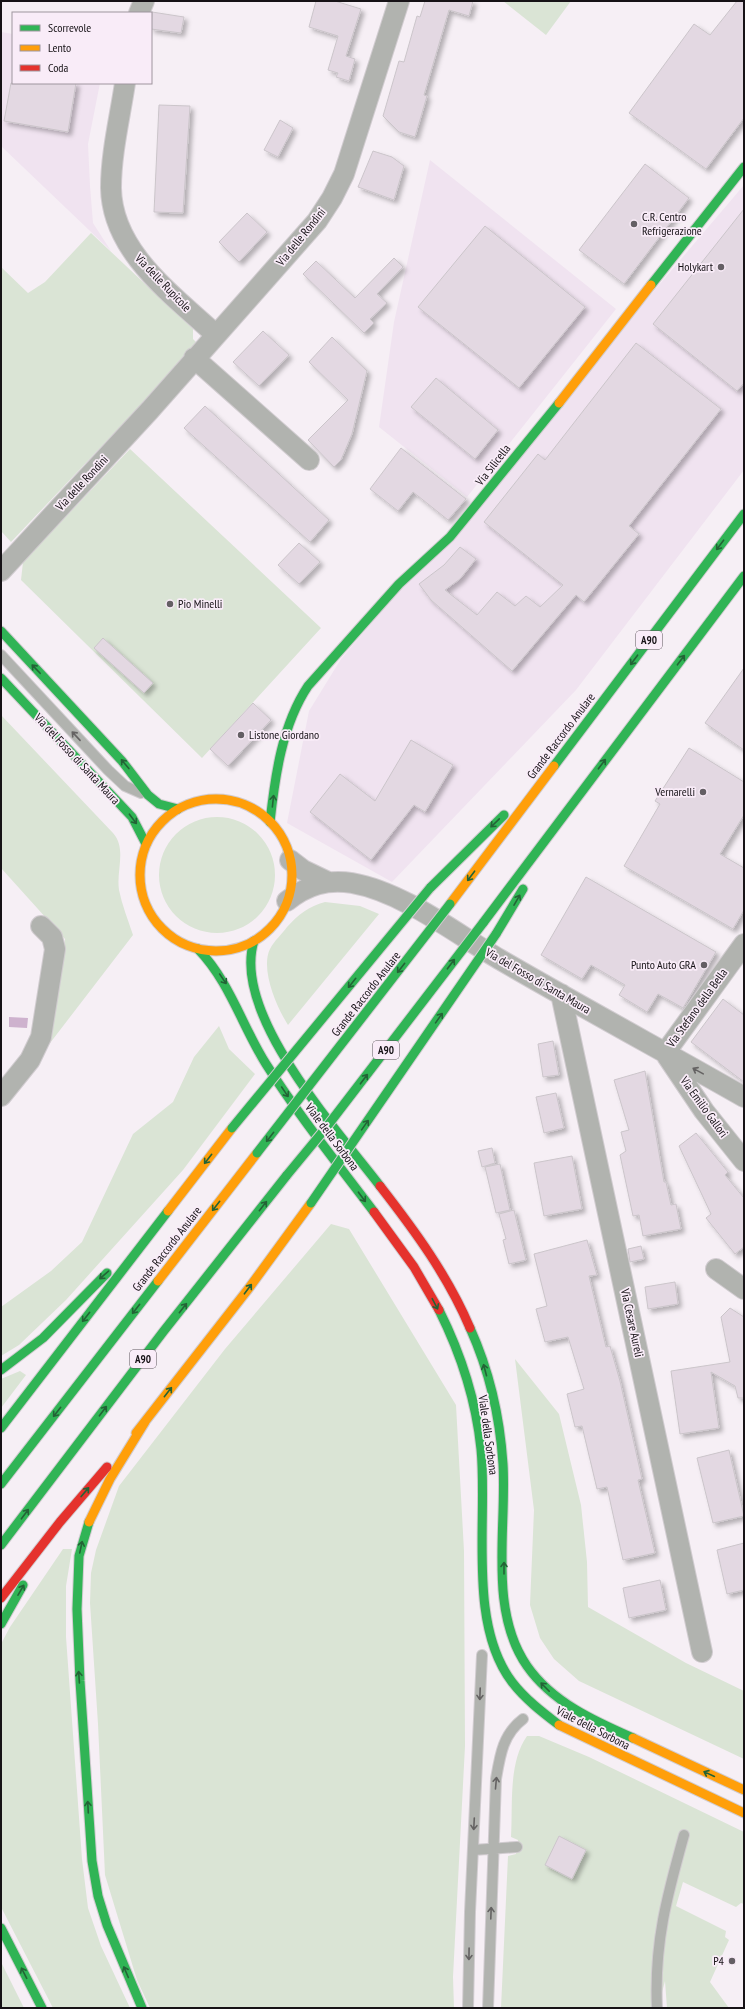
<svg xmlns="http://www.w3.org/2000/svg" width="745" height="2009" font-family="'PT Sans Narrow',sans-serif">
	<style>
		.built { fill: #f0e3f0 }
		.green { fill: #dae4d5 }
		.water { fill: #ceb2ce }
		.building { fill: #e3d8e2; stroke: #cbc5ca; filter: url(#shadow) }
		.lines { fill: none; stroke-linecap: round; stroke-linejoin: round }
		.lane-casing { stroke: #d1ccd0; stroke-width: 12 }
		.street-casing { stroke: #d1ccd0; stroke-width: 22 }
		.fast-casing { stroke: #d1ccd0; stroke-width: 11 }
		.slow-casing { stroke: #d1ccd0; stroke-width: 11 }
		.jam-casing { stroke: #d1ccd0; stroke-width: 11 }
		.lane { stroke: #b1b3af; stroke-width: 10 }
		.street { stroke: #b1b3af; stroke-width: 20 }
		.fast { stroke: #30b455; stroke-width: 9 }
		.slow { stroke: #ff9f0a; stroke-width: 9 }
		.jam { stroke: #e5322d; stroke-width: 9 }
		.fast-bridge-casing { stroke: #d1ccd0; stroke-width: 11; stroke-linecap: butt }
		.fast-bridge { stroke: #30b455; stroke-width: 9 }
		.oneway { stroke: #236336 }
		.oneway2 { stroke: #646262 }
		.poi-dot { fill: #645f64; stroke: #f9ecf8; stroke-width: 1.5 }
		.labels { text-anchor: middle; stroke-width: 3.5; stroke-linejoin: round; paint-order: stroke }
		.shield { fill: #f9ecf8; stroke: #5a535a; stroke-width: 1 }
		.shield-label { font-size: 11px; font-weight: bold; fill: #161216 }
		.poi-label { font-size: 12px; fill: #161216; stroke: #f9ecf8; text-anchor: end }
		.street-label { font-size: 12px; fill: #161216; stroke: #f9ecf8 }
	</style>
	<defs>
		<filter id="shadow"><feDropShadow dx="3.5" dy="3.5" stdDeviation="2" flood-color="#0004"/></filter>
	</defs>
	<rect width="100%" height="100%" fill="#f6eff5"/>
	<path class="built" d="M1 32 13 34V83H100L88 144 90 186 93 223 111 251 1 146Z
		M430 160 616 309 467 497 379 427 394 322Z
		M744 185V470L576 690 392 882 287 823 309 711 341 659Z"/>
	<path class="green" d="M503 1H571L546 35Z
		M91 233 193 329V339L196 342 135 411 11 542 1 531V267L28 293 45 282Z
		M130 449 321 628 202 758 21 580 23 562Z
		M1 715 113 833C127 849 116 870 119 890 122 905 128 920 133 935L47 1047 65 939 1 868Z
		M159 875a58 58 0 1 1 116 0a58 58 0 1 1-116 0Z
		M325 902 360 906 379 914 288 1025C277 1008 260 969 270 949 274 941 282 934 287 927 298 915 309 906 325 902Z
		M219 1026 229 1049 255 1074 183 1170 66 1300 19 1345 1 1356V1307L51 1271 82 1242 133 1134 173 1102 194 1057Z
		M331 1224 349 1229 456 1405 464 1551 465 1746 453 1977 454 2008H150L137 1980 105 1875 98 1724 90 1603 91 1573 96 1550 119 1486 225 1349Z
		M515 1359 559 1414 581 1505 587 1562 588 1607 686 1663 744 1691V1759L579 1681 554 1659 540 1638 530 1605 534 1510Z
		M20 1371 26 1375 1 1408V1379Z
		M63 1549H72L66 1586V1637L82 1859 88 1908 101 1946 130 2008H53L1 1907V1644L10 1627Z
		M527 1736H539L589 1757 744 1832V1904L741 1903 736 1907 683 1882 676 1906 726 1931 725 1937 729 1940 710 1982 729 2008H667L665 1981 658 2008H501L508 1856 516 1854 518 1840 511 1837C513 1805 508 1763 527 1736Z
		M1 1962 24 2008H1Z"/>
	<path class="water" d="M9 1017 28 1018 27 1028 9 1027Z"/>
	<path class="building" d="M316 1H335L361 9 346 56 355 59 349 81 336 77 338 73 328 70 338 36 309 27Z
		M425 1H473L469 16 449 10 424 95 427 96 415 137 399 132 383 116 399 61 404 62 417 16 420 17Z
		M737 1H744V118L706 169 629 113 694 24 710 35Z
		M152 12 184 17 181 33 151 29Z
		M11 83H76L68 132 4 121Z
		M159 105 190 106 183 213 154 212Z
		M280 120 293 128 278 157 264 150Z
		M373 151 392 157 404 166 394 200 358 187Z
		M645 164 689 198 624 284 579 250Z
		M744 209V383L737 391 653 324Z
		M247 213 267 232 239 262 219 242Z
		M485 226 585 307 519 388 418 307Z
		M394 258 403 267 377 294 387 303 370 319 374 323 364 333 303 274 316 261 355 298Z
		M263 331 289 355 259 386 233 362Z
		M332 337 367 371 352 434 341 460 334 467 308 440 348 400 309 362Z
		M636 343 721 409 629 526 639 534 584 602 576 595 512 671 431 600 419 584 444 565 460 547 476 559 460 579 445 590 477 615 497 592 515 606 526 596 540 607 563 585 484 522 538 454 545 460Z
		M436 378 498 430 475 459 411 407Z
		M205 406 329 520 310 542 184 428Z
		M401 448 466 499 448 520 413 492 398 511 370 489Z
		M299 543 320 562 299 584 278 565Z
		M103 638 153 683 144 693 94 648Z
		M744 668V750L705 723Z
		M253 703 271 720 228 766 210 749Z
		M411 740 453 765 425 812 414 805 371 860 310 812 340 774 375 801Z
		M689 748 744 782V815L720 854 744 868V910L733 929 624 866 660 804 655 801Z
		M586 877 716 952 683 1008 658 994 647 1012 619 995 625 985 591 965 582 979 541 955Z
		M723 999 744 1015V1082L691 1042Z
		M553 1041 559 1075 543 1077 538 1044Z
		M645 1071 664 1182H666L671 1205 676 1204 681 1229 643 1236 639 1215 633 1216 620 1155 626 1151 621 1132 629 1130 614 1080Z
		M556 1093 564 1128 544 1133 536 1097Z
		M696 1133 728 1172 725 1175 744 1198V1247L735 1254 706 1218 711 1214 679 1146Z
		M492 1148 495 1163 482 1167 478 1151Z
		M572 1156 582 1209 544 1216 534 1163Z
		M500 1164 510 1210 496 1213 485 1167Z
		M514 1210 526 1260 509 1264 503 1240 506 1239 499 1214Z
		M587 1240 597 1275 589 1276 606 1347 610 1346 620 1381 642 1479 638 1480 655 1553 623 1560 607 1487 597 1489 582 1426 575 1427 567 1394 584 1389 568 1337 545 1342 536 1309 547 1306 534 1254Z
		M641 1246 644 1259 630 1262 628 1249Z
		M675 1282 678 1304 648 1309 645 1287Z
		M730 1308 744 1317V1398H738L735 1386 711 1372 719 1428 680 1434 671 1371 730 1362 721 1317Z
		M729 1450 744 1516 713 1523 697 1458Z
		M744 1543V1590L727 1594 717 1550Z
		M660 1580 666 1610 629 1618 623 1588Z
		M559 1836 586 1850 572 1879 545 1865Z"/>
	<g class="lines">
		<defs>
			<path id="lane" d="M1 655 108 770 125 786 141 793
				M473 1850 517 1847
				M468 2008 470 1912 482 1655
				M488 2008 496 1779C500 1755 503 1734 523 1719
				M657 2008C654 1943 667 1896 684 1835"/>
			<path id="street" d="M139 13 144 1
				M125 83C120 117 111 153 111 188 112 252 173 295 215 334
				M194 358 309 460
				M1 571 150 410 317 221 332 198 344 174 399 1
				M290 860 303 870 326 881
				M287 901C307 885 327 879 352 883 403 892 455 933 499 959 580 1006 663 1051 744 1097
				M561 994 702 1652
				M665 1053 744 944
				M667 1056 704 1111 744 1161
				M1 1096 30 1060 41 1037 55 949 52 937 41 926
				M716 1269 744 1289"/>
			<path id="fast" d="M651 285 744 167
				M1 631 122 761 148 795 159 804 178 809
				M1 678 132 817 146 844
				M554 766 744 514
				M270 822C275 776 282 725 308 686L399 584 450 537 559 403
				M430 888 504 815
				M483 923 744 576
				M496 934 523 889
				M254 941C231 1014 338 1131 380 1186
				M198 949C230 982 242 1026 266 1064 299 1116 337 1163 374 1212
				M439 1310C461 1354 476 1400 481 1449 488 1519 467 1623 512 1682 525 1699 542 1712 559 1725
				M470 1328C489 1370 500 1418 503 1464 507 1528 488 1610 527 1666 552 1702 594 1721 633 1738
				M1 1370 43 1338 107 1273
				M1 1428 168 1211
				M1 1484 158 1281
				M89 1522 79 1556 77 1609 80 1681 92 1861 98 1896 107 1925 142 2008
				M1 1545 163 1332 287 1175
				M1 1624 23 1585
				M1 1928 42 2008"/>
			<path id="slow" d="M559 403 651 285
				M140 875a76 76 0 1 1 152 0a76 76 0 1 1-152 0Z
				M450 904 554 766
				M168 1211 232 1128
				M158 1281 257 1153
				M136 1433 249 1288 311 1203
				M89 1522 110 1479 145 1422
				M559 1725 744 1813
				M633 1738 744 1790"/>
			<path id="jam" d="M380 1186C415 1231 448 1276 470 1328
				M374 1212 414 1267 439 1310
				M1 1598 60 1522 107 1467"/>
		</defs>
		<use href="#lane" class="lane-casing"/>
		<use href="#street" class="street-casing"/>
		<use href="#fast" class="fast-casing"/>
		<use href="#slow" class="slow-casing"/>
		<use href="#jam" class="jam-casing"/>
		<use href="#lane" class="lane"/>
		<use href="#street" class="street"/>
		<use href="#fast" class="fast"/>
		<use href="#slow" class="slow"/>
		<use href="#jam" class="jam"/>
		<defs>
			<path id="fast-bridge" d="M232 1128 430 888
				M257 1153 450 904
				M287 1175 325 1129 483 923
				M311 1203 496 934"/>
		</defs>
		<use href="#fast-bridge" class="fast-bridge-casing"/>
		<use href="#fast-bridge" class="fast-bridge"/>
	</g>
	<defs><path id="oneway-shaft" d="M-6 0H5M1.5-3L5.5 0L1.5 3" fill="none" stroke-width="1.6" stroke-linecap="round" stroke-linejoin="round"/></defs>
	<g class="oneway">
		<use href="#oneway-shaft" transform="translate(720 545) rotate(127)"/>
		<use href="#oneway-shaft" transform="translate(634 660) rotate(127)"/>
		<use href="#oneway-shaft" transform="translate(681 660) rotate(-53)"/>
		<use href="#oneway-shaft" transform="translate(36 669) rotate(-134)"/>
		<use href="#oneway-shaft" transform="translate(125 764) rotate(-130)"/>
		<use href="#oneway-shaft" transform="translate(602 764) rotate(-53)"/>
		<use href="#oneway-shaft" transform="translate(273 801) rotate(-84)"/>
		<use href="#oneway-shaft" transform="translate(133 819) rotate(53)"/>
		<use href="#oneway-shaft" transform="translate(495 823) rotate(136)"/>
		<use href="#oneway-shaft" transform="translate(471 876) rotate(127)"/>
		<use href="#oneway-shaft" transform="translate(517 900) rotate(-60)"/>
		<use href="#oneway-shaft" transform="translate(451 964) rotate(-53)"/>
		<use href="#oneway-shaft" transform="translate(401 968) rotate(128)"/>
		<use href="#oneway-shaft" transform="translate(223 979) rotate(56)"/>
		<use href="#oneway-shaft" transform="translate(352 983) rotate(129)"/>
		<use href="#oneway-shaft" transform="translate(439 1018) rotate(-55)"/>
		<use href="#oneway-shaft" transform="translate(364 1079) rotate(-53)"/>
		<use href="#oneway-shaft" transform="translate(285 1092) rotate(56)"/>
		<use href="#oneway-shaft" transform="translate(365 1125) rotate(-55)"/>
		<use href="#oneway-shaft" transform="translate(270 1137) rotate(128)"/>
		<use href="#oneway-shaft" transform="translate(208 1159) rotate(128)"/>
		<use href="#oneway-shaft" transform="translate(362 1197) rotate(53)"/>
		<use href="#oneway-shaft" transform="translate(216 1206) rotate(128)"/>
		<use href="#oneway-shaft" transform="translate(263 1206) rotate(-52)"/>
		<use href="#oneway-shaft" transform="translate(104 1275) rotate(139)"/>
		<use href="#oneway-shaft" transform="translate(248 1289) rotate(-53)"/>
		<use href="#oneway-shaft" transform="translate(435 1304) rotate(62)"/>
		<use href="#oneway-shaft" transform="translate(183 1308) rotate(-52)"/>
		<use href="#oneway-shaft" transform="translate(136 1309) rotate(128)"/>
		<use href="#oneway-shaft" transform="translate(86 1317) rotate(128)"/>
		<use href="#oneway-shaft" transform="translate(485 1370) rotate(-105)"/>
		<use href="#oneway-shaft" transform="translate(168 1392) rotate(-52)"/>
		<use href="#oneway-shaft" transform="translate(103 1411) rotate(-53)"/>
		<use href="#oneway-shaft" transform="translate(57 1412) rotate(128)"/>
		<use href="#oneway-shaft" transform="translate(85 1492) rotate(-50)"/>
		<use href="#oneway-shaft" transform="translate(25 1514) rotate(-53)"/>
		<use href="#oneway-shaft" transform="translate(81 1547) rotate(-78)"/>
		<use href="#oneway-shaft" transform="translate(504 1568) rotate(-90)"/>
		<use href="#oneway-shaft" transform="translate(21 1590) rotate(-60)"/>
		<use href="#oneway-shaft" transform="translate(79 1677) rotate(-94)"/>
		<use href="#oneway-shaft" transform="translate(545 1687) rotate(-135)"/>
		<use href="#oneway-shaft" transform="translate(709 1774) rotate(-155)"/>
		<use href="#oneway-shaft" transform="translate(88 1807) rotate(-93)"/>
		<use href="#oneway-shaft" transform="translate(126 1972) rotate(-113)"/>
		<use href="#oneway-shaft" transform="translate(24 1973) rotate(-117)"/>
	</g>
	<g class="oneway2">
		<use href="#oneway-shaft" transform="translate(76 736) rotate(-133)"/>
		<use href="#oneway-shaft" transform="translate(698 1071) rotate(-151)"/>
		<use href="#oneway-shaft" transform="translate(480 1694) rotate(92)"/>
		<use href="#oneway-shaft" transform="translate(496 1783) rotate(-85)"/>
		<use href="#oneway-shaft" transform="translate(474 1824) rotate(93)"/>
		<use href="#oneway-shaft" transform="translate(491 1913) rotate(-88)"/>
		<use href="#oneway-shaft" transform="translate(469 1954) rotate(91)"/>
	</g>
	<g class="poi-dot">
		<circle cx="634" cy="224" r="4"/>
		<circle cx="721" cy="267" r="4"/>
		<circle cx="170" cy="604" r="4"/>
		<circle cx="241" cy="735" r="4"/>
		<circle cx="703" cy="792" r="4"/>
		<circle cx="704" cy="965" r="4"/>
		<circle cx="732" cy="1961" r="4"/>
	</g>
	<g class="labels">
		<g class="shield">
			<rect x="636" y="631" width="26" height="18" rx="3"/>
			<rect x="373" y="1041" width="26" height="18" rx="3"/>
			<rect x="130" y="1350" width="26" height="18" rx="3"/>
		</g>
		<g class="shield-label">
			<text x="649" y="644">A90</text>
			<text x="386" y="1054">A90</text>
			<text x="143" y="1363">A90</text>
		</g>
		<g class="poi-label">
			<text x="642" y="221" text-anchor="start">C.R. Centro<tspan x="642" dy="14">Refrigerazione</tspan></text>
			<text x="713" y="271">Holykart</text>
			<text x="178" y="608" text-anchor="start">Pio Minelli</text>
			<text x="249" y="739" text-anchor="start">Listone Giordano</text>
			<text x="695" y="796">Vernarelli</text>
			<text x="696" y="969">Punto Auto GRA</text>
			<text x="724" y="1965">P4</text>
		</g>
		<g class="street-label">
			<text transform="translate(301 237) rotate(-51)" y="4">Via delle Rondini</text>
			<text transform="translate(163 283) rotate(46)" y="4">Via delle Rupicole</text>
			<text transform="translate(493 465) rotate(-52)" y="4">Via Silicella</text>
			<text transform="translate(82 483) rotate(-47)" y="4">Via delle Rondini</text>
			<text transform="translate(561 736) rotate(-53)" y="4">Grande Raccordo Anulare</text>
			<text transform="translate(77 759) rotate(47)" y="4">Via del Fosso di Santa Maura</text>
			<text transform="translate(538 981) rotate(30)" y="4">Via del Fosso di Santa Maura</text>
			<text transform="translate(366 994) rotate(-52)" y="4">Grande Raccordo Anulare</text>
			<text transform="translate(697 1008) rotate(-54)" y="4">Via Stefano della Bella</text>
			<text transform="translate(704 1107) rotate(54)" y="4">Via Emilio Gallori</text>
			<text transform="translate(332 1137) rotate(53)" y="4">Viale della Sorbona</text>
			<text transform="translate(167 1249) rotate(-52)" y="4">Grande Raccordo Anulare</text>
			<text transform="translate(632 1323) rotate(78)" y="4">Via Cesare Aureli</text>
			<text transform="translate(488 1435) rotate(82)" y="4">Viale della Sorbona</text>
			<text transform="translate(593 1728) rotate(27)" y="4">Viale della Sorbona</text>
		</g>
	</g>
	<rect width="745" height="2009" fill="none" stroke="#161216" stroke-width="4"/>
	<rect x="12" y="12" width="140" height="72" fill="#f9ecf8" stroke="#9e959e"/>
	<rect x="20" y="25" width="20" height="6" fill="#30b455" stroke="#9e959e"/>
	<text x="48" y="32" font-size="12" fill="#161216">Scorrevole</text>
	<rect x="20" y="45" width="20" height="6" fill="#ff9f0a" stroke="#9e959e"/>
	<text x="48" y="52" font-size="12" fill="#161216">Lento</text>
	<rect x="20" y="65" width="20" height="6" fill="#e5322d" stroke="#9e959e"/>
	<text x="48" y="72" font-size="12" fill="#161216">Coda</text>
</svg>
